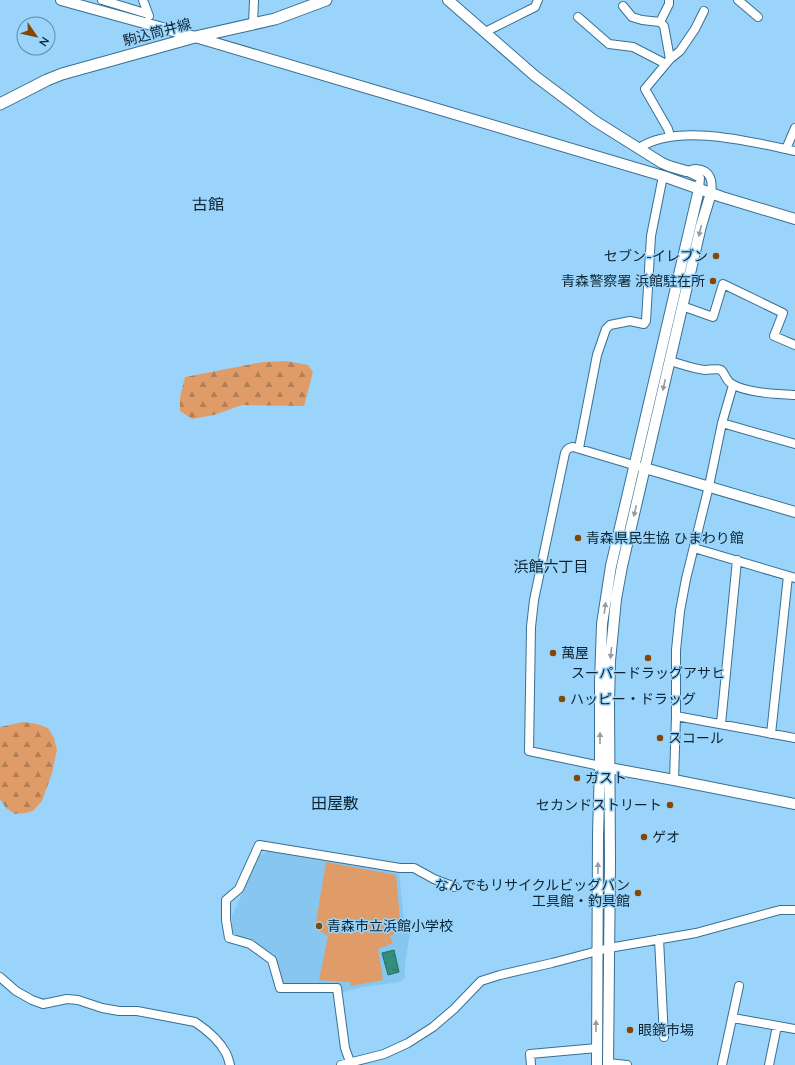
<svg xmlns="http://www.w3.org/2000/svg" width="795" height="1065" font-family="Mulish,'Noto Sans JP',sans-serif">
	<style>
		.built { fill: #86c6ef }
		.forest { fill: url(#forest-firs) }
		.garden { fill: #df9c68 }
		.water { fill: url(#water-ripples); stroke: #276e66 }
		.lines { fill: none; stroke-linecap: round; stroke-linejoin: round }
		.minor-casing { stroke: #397092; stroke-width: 10 }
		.tertiary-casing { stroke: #397092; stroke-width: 12 }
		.secondary-casing { stroke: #397092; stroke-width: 13 }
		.minor { stroke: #fff; stroke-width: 8 }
		.tertiary { stroke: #fff; stroke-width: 10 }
		.secondary { stroke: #fff; stroke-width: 11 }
		.oneway { fill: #929ca3 }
		.poi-dot { fill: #844605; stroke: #9bd4fa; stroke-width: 1.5 }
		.labels { text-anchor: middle; stroke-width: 3; stroke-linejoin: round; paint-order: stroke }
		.street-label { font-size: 14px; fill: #0c2432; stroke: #9bd4fa }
		.poi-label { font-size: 14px; fill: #0c2432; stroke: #9bd4fa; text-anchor: start }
		.neighbourhood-label { font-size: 15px; fill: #0c2432; stroke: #9bd4fa }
		.quarter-label { font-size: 16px; fill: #0c2432; stroke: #9bd4fa }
	</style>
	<defs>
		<pattern id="forest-firs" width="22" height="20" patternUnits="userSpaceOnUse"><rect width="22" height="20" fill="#df9c68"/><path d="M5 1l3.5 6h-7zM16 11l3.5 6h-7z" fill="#b37f56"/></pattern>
		<pattern id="water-ripples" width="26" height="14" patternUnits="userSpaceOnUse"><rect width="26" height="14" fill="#338e7c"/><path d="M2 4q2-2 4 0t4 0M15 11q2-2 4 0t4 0" fill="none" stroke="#2a7466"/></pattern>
	</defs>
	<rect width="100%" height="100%" fill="#9bd4fa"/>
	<path class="built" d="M269 850 399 872 404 920 410 932 405 964V977L403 980 399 982 363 987 343 992 341 984 288 986 283 985 279 967 276 960 271 954 256 944 232 937V916L259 856Z"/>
	<path class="forest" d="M286 361 308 365 313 372 304 406 242 405 214 415 192 419 180 411V397L185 377 263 362Z
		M23 722 37 724 48 728 54 738 57 750 52 773 42 801 33 811 25 813 15 814 6 808 0 799V727Z"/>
	<path class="garden" d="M326 862 396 875 401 931 390 936 393 943 378 949 383 980 351 986 350 982 319 980 328 936 315 928Z"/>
	<path class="water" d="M394 950 399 972 388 975 382 953Z"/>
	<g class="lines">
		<defs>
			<path id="minor" d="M102 0 148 14
				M143 0 149 16
				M738 0 758 17
				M623 6 632 17 642 20 660 22 669 4V0
				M578 17 609 44 633 47 666 64
				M660 22 664 26 670 59
				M253 24 254 0
				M485 32 535 7 538 0
				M670 136 668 129 645 89 670 59 680 51 695 29 704 11
				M639 148C678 122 752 142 795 151
				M786 149 795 128
				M686 171C689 171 692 169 696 169 711 170 713 181 711 193
				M686 171 700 178 699 189
				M682 306 713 317 723 284 783 313 774 336 795 345
				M670 361C681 364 694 369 705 370 710 370 717 368 721 370 725 373 726 381 732 384 746 393 778 394 795 395
				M722 423 795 444
				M579 448 597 355 606 329 610 325 630 321 644 324 646 321 651 236 663 176
				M694 548 795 578
				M676 716 795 738
				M721 724 737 560
				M771 734 788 576
				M605 767 529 751 531 627 534 600 565 453C567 449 568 448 573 447L640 467
				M674 780 676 716V650L680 611 686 579 709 486 722 423 733 385
				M659 939 664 1037
				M0 977 16 991 32 1000 43 1004 67 999 78 1000 102 1008 119 1011H137L195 1022C207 1030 219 1040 226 1053 228 1057 229 1061 230 1065
				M733 1018 795 1029
				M350 1062 345 1048 337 988H280L272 960 250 944 229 938 226 920V900L239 889 259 845 400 868H414L434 879 455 887
				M608 1063 627 1065
				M341 1065 384 1054 408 1043 433 1027 454 1009 481 981 500 975 552 963 609 948 696 933 780 910H795
				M531 1065 530 1054 597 1048
				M722 1065 739 986
				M769 1065 777 1026"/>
			<path id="tertiary" d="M61 0 195 37 377 91 663 176 722 197 795 219
				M448 0 535 76 595 121 662 163 669 166 686 171
				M645 468 795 512
				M609 768 674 780 795 804
				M597 1065 598 834 600 765V683L602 624 611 566 699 189
				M608 1065 610 860 609 703 610 661 616 599 622 566 701 226 711 193"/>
			<path id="secondary" d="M0 104 47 80 62 74 195 37 275 19 326 0"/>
		</defs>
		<use href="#minor" class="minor-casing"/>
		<use href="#tertiary" class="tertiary-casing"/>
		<use href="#secondary" class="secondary-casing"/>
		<use href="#minor" class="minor"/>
		<use href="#tertiary" class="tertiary"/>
		<use href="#secondary" class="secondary"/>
	</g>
	<defs><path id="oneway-solid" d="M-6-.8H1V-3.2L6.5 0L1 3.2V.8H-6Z"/></defs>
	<g class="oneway">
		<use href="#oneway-solid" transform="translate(700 231) rotate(103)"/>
		<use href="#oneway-solid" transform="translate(664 385) rotate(103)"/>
		<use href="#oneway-solid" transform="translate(635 511) rotate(103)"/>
		<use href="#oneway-solid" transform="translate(605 608) rotate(-82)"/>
		<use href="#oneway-solid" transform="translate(611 653) rotate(96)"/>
		<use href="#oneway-solid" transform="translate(600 738) rotate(-90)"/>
		<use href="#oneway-solid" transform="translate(598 868) rotate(-90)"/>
		<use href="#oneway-solid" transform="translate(596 1026) rotate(-90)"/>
	</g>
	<g class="poi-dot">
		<circle cx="716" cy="256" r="4"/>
		<circle cx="713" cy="281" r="4"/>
		<circle cx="578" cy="538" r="4"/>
		<circle cx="553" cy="653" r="4"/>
		<circle cx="648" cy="658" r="4"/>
		<circle cx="562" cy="699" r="4"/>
		<circle cx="660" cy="738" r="4"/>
		<circle cx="577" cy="778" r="4"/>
		<circle cx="670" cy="805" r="4"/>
		<circle cx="644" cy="837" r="4"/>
		<circle cx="638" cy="893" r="4"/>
		<circle cx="319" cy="926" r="4"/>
		<circle cx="630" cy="1030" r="4"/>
	</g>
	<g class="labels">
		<g class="street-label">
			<text transform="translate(157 32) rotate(-15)" y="5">駒込筒井線</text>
		</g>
		<g class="poi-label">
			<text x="708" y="261" text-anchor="end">セブン-イレブン</text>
			<text x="705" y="286" text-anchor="end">青森警察署 浜館駐在所</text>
			<text x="586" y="543">青森県民生協 ひまわり館</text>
			<text x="561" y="658">萬屋</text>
			<text x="648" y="678" text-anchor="middle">スーパードラッグアサヒ</text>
			<text x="570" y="704">ハッピー・ドラッグ</text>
			<text x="668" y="743">スコール</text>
			<text x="585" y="783">ガスト</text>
			<text x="662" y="810" text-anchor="end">セカンドストリート</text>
			<text x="652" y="842">ゲオ</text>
			<text x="630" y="890" text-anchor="end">なんでもリサイクルビッグバン<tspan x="630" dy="16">工具館・釣具館</tspan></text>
			<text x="327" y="931">青森市立浜館小学校</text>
			<text x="638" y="1035">眼鏡市場</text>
		</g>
		<g class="neighbourhood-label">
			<text x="551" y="572">浜館六丁目</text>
		</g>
		<g class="quarter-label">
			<text x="208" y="210">古館</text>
			<text x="335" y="809">田屋敷</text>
		</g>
	</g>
	<g transform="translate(36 36) rotate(124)"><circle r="19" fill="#9bd4fa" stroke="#628eaa"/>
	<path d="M0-3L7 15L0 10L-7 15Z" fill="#844605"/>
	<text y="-6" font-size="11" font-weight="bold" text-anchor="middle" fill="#0c2432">N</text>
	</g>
</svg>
